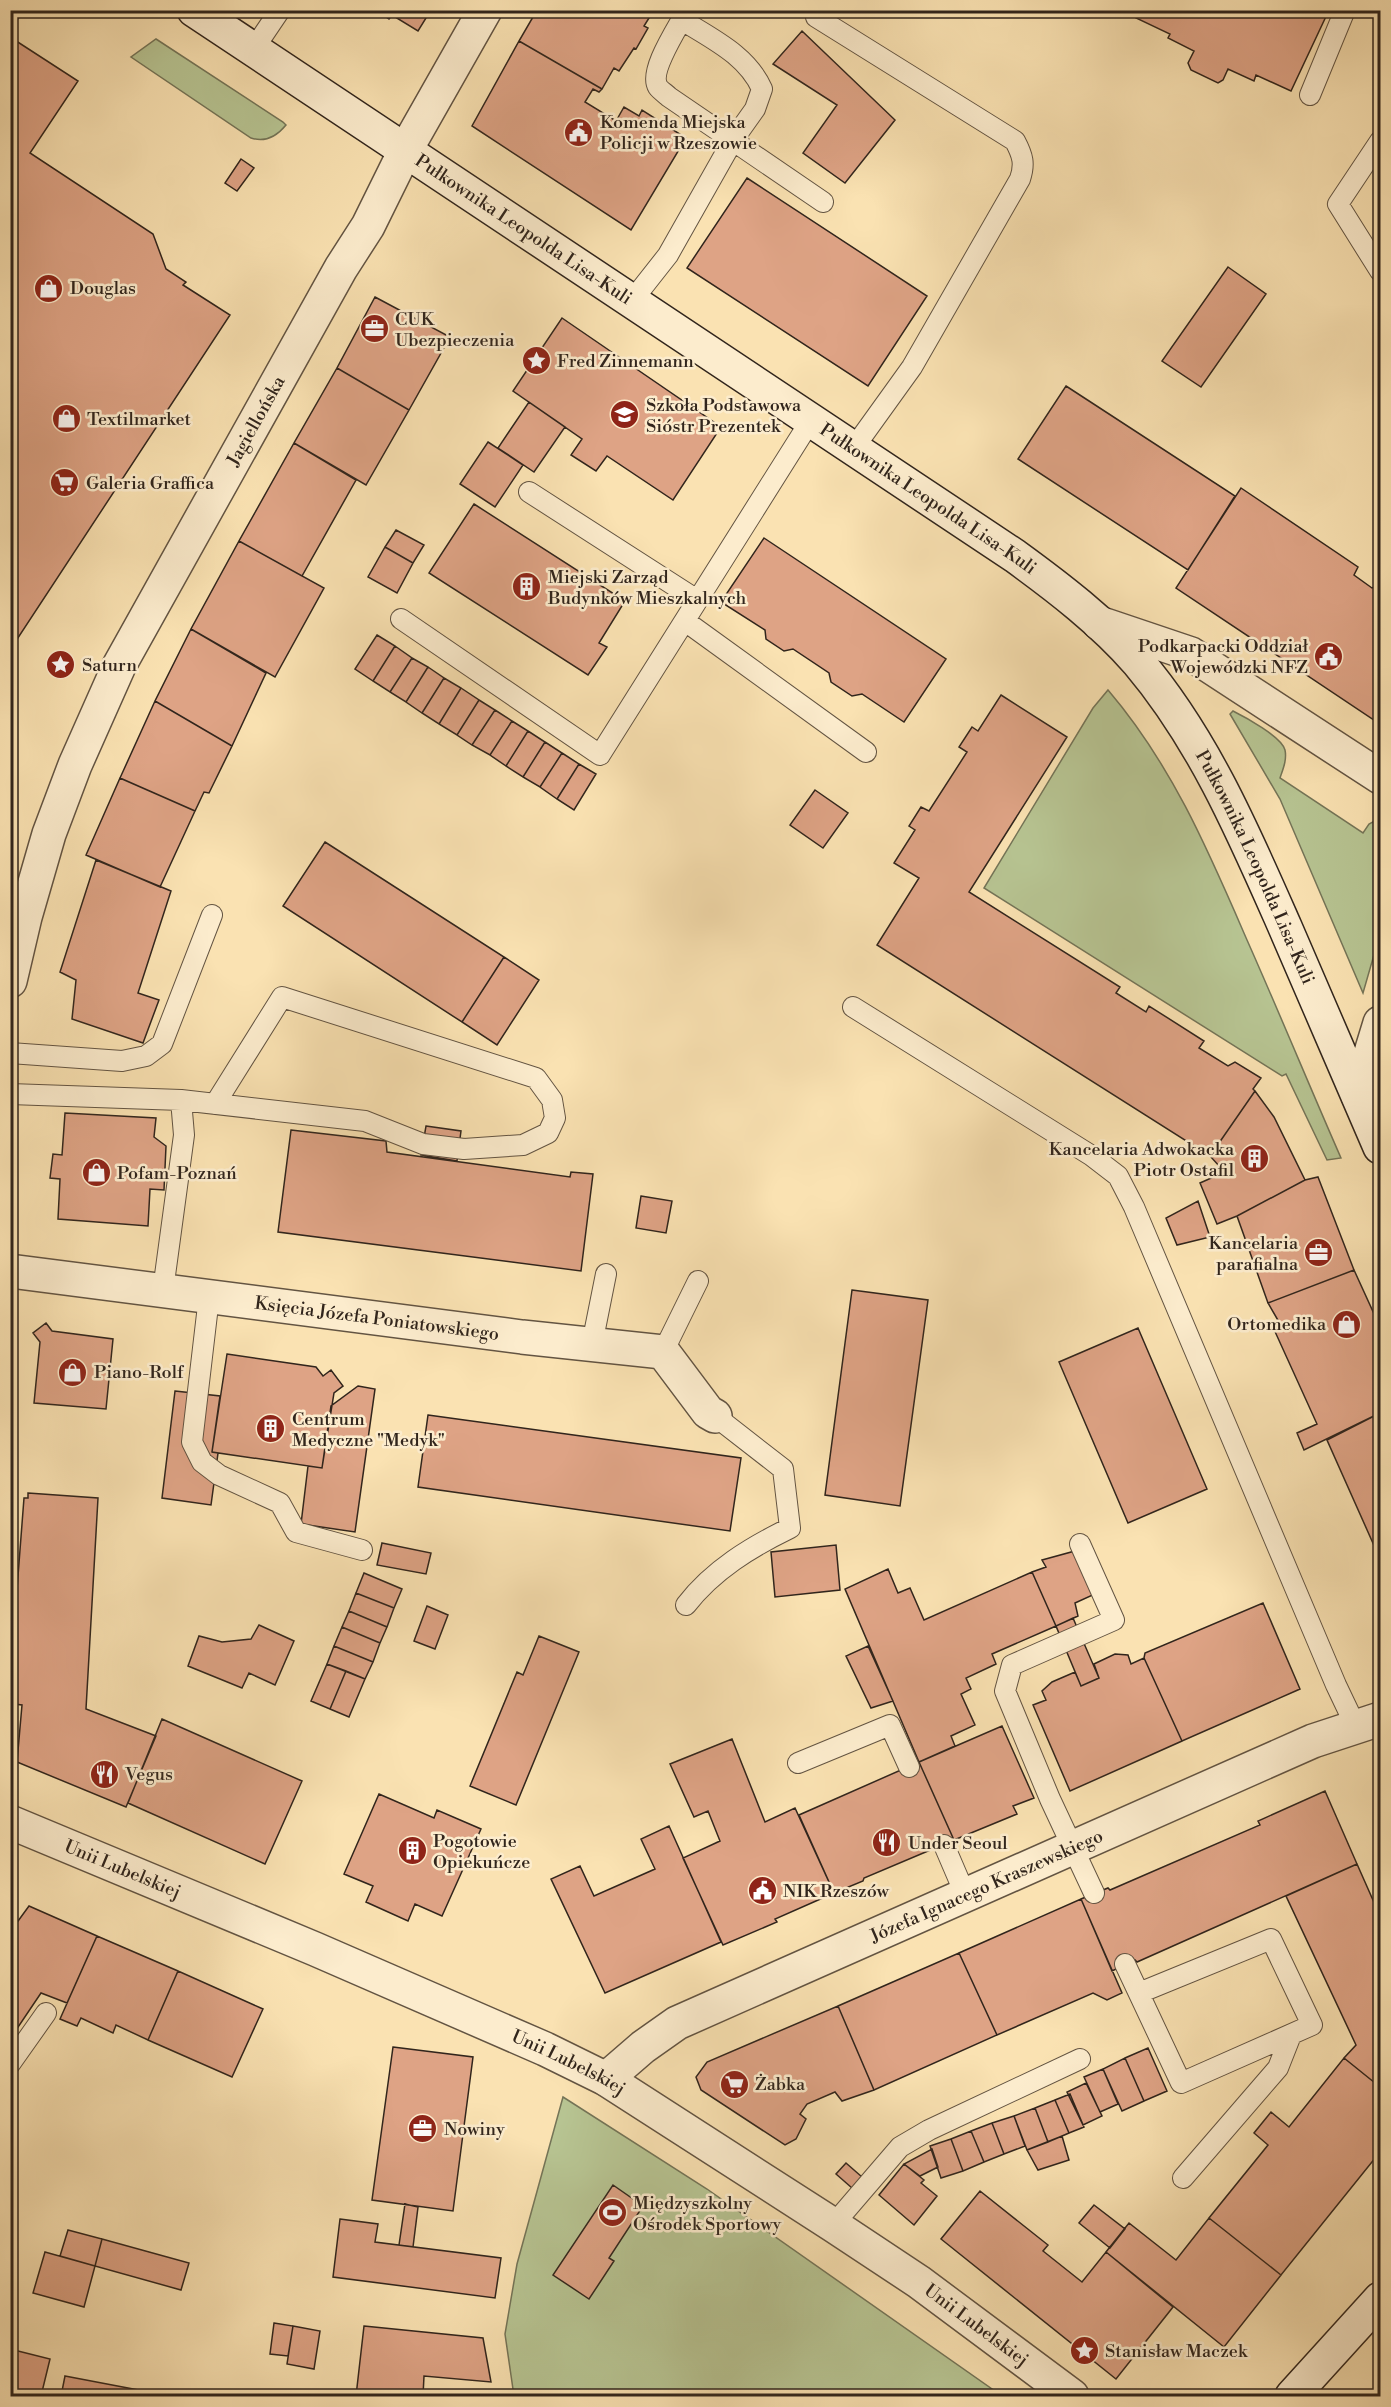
<svg xmlns="http://www.w3.org/2000/svg" width="1391" height="2407" font-family="'Libre Bodoni',serif">
	<style>
		.green { fill: #b7c492; stroke: #747457; stroke-width: 1.5 }
		.building { fill: #dea385; stroke: #31251c; stroke-width: 1.5 }
		.lines { fill: none; stroke-linecap: round; stroke-linejoin: round }
		.service-casing { stroke: #635442; stroke-width: 22 }
		.minor-casing { stroke: #635442; stroke-width: 36 }
		.tertiary-casing { stroke: #635442; stroke-width: 36 }
		.secondary-casing { stroke: #31251c; stroke-width: 36 }
		.service { stroke: #fceccd; stroke-width: 20 }
		.minor { stroke: #fceccd; stroke-width: 33 }
		.tertiary { stroke: #fceccd; stroke-width: 33 }
		.secondary { stroke: #fceccd; stroke-width: 33 }
		.labels { text-anchor: middle; stroke-width: 5; stroke-linejoin: round; paint-order: stroke }
		.poi-label { font-size: 18px; fill: #31251c; stroke: #fceccd; text-anchor: start }
		.street-label { font-size: 18px; fill: #31251c; stroke: #fceccd }
	</style>
	<rect width="100%" height="100%" fill="#fae2b2"/>
	<filter id="stains"><feTurbulence type="fractalNoise" baseFrequency=".00333" numOctaves="4"/><feColorMatrix values="0 0 0 0 .2 0 0 0 0 .09 0 0 0 0 .02 0 0 0 .5 -.17"/></filter>
	<radialGradient id="worn" r=".72"><stop offset=".6" stop-color="#630" stop-opacity="0"/><stop offset="1" stop-color="#630" stop-opacity=".3"/></radialGradient>
	<path class="green" d="M156 39 283 122 286 125C277 136 266 143 251 138L131 57Z
		M1108 690C1172 765 1208 850 1247 940 1279 1012 1309 1085 1341 1158L1327 1160 1286 1074 1282 1076 984 888 1093 708Z
		M1233 711C1245 717 1282 737 1285 750 1287 760 1283 769 1280 778L1363 833 1369 824 1380 818V934L1363 993 1280 799 1230 714Z
		M563 2097 707 2189 1002 2396H514L505 2334 517 2264Z"/>
	<path class="building" d="M10 10H17L21 14 10 30Z
		M376 10H431L418 31 392 15 389 19Z
		M537 10H654L644 26 648 28 636 49 634 48 619 71 614 68 602 89 519 41Z
		M1140 10H1329L1291 91 1256 75 1254 81 1228 69 1223 80 1218 83 1191 70 1188 63 1194 51 1168 38 1170 34 1136 18Z
		M802 31 895 120 845 183 803 153 837 105 773 64Z
		M10 37 78 81 30 153 153 234 166 269 186 282 183 285 230 315 10 650Z
		M519 41 602 89 599 92 593 89 585 102 616 121 624 107 639 116 642 110 686 138 631 230 472 126Z
		M241 159 254 168 237 191 225 183Z
		M747 178 927 296 868 386 687 268Z
		M1228 267 1266 294 1201 387 1162 361Z
		M375 297 450 337 409 410 337 368Z
		M562 318 721 427 673 500 607 456 596 471 571 455 582 439 513 391Z
		M337 368 409 410 366 485 294 443Z
		M1066 386 1235 496 1188 570 1018 459Z
		M529 402 565 427 534 472 498 448Z
		M488 442 523 465 495 507 460 484Z
		M294 443 356 480 302 576 239 541Z
		M1241 488 1358 567 1354 575 1372 588 1380 585V724L1176 588Z
		M474 504 625 601 599 643 607 647 588 675 429 573Z
		M396 530 424 545 413 563 385 547Z
		M764 538 946 659 904 722 862 694 852 696 831 682 829 673 793 649 784 651 766 639 765 630 721 602Z
		M239 541 324 588 275 677 191 629Z
		M385 547 413 563 397 593 368 577Z
		M191 629 266 673 232 746 155 701Z
		M377 635 395 646 373 681 355 669Z
		M395 646 412 658 390 692 373 681Z
		M412 658 428 667 406 702 390 692Z
		M428 667 444 678 422 713 406 702Z
		M444 678 461 688 439 724 422 713Z
		M461 688 479 700 457 735 439 724Z
		M1001 695 1067 737 969 892 1120 987 1116 993 1146 1012 1149 1006 1204 1041 1199 1048 1228 1066 1235 1062 1261 1078 1253 1089 1255 1091 1210 1156 877 945 919 878 894 863 915 830 909 826 921 807 929 811 967 752 959 747 972 727 978 731Z
		M479 700 495 710 472 745 457 735Z
		M155 701 232 746 209 793 204 792 195 811 120 778Z
		M495 710 512 721 490 755 472 745Z
		M512 721 528 731 506 766 490 755Z
		M528 731 545 742 523 777 506 766Z
		M545 742 562 753 540 787 523 777Z
		M562 753 579 764 557 799 540 787Z
		M579 764 596 774 574 810 557 799Z
		M120 778 195 811 160 887 86 855Z
		M815 790 848 813 823 848 790 825Z
		M325 842 504 957 462 1022 283 906Z
		M96 860 171 891 138 993 159 1000 143 1043 72 1019 76 980 60 972Z
		M504 957 539 980 497 1045 462 1022Z
		M1255 1091 1274 1117 1305 1180 1237 1216 1217 1224 1200 1183 1216 1176 1221 1168 1210 1156Z
		M65 1113 156 1118 154 1137 166 1146 164 1190 150 1189 148 1226 58 1219 60 1179 50 1178 53 1154 62 1155Z
		M426 1126 461 1131 457 1161 421 1155Z
		M291 1130 386 1141 387 1152 570 1177 571 1172 593 1174 581 1271 278 1232Z
		M1318 1177 1354 1270 1268 1303 1237 1216 1305 1180Z
		M641 1196 672 1201 666 1233 636 1228Z
		M1198 1201 1210 1237 1177 1245 1166 1218Z
		M1354 1270 1380 1327V1413L1304 1450 1297 1433 1317 1424 1272 1325 1279 1322 1268 1303Z
		M852 1290 928 1300 900 1506 825 1495Z
		M46 1323 52 1331 113 1339 106 1409 34 1403 40 1342 33 1333Z
		M1138 1328 1207 1489 1128 1523 1059 1362Z
		M227 1354 316 1367 323 1376 331 1370 343 1386 334 1393 322 1468 212 1452Z
		M358 1386 375 1389 355 1532 301 1524 308 1466 322 1468 331 1406Z
		M175 1391 220 1396 212 1452 218 1453 211 1505 162 1498Z
		M1380 1413V1559L1327 1440Z
		M428 1415 741 1458 730 1531 418 1487Z
		M28 1493 98 1498 86 1709 156 1736 126 1807 17 1762 22 1705 14 1704 13 1700H10V1680L24 1498H28Z
		M382 1543 431 1553 426 1574 377 1565Z
		M836 1545 840 1590 775 1597 771 1552Z
		M1075 1551 1095 1594 1075 1603 1078 1616 1056 1626 1032 1572 1046 1567 1042 1560Z
		M888 1569 898 1593 910 1588 924 1620 1032 1572 1056 1626 992 1654 996 1664 966 1678 971 1689 961 1694 975 1725 951 1736 955 1746 919 1762 845 1589Z
		M364 1573 402 1589 394 1608 356 1593Z
		M356 1593 394 1608 387 1627 349 1611Z
		M1263 1603 1300 1689 1182 1741 1144 1658 1145 1653Z
		M427 1606 448 1615 435 1649 414 1641Z
		M349 1611 387 1627 380 1643 342 1627Z
		M1073 1618 1099 1678 1081 1686 1056 1626Z
		M259 1625 294 1641 275 1685 249 1673 242 1688 188 1666 199 1636 222 1642 251 1639Z
		M342 1627 380 1643 373 1662 334 1646Z
		M539 1636 579 1652 516 1805 470 1786 517 1672 523 1675Z
		M334 1646 373 1662 365 1679 327 1664Z
		M868 1646 893 1701 871 1708 846 1656Z
		M1115 1654 1128 1655 1131 1664 1144 1658 1182 1741 1070 1791 1033 1705 1046 1700 1042 1691 1052 1682 1075 1672 1081 1686 1099 1678 1094 1664Z
		M327 1664 346 1671 330 1709 311 1701Z
		M346 1671 365 1679 349 1717 330 1709Z
		M162 1719 302 1781 265 1864 128 1803Z
		M1002 1726 1034 1798 1013 1806 1017 1814 954 1840 919 1762Z
		M732 1739 765 1822 795 1808 834 1893 775 1919 777 1922 723 1945 683 1858 720 1841 708 1811 694 1817 670 1764Z
		M919 1762 954 1840 864 1878 863 1881 834 1893 799 1815Z
		M1325 1791 1357 1864 1137 1962 1135 1960 1112 1971 1081 1899 1108 1888 1110 1890 1260 1825 1258 1821Z
		M379 1794 434 1818 437 1810 481 1829 442 1916 415 1904 408 1921 366 1902 373 1886 344 1874Z
		M669 1826 721 1942 605 1993 551 1879 580 1866 594 1896 655 1869 641 1839Z
		M1357 1864 1380 1916V2087L1344 2058 1356 2045 1286 1896Z
		M1081 1899 1122 1993 1107 2000 1093 1993 997 2035 959 1953Z
		M29 1906 97 1936 67 2003 41 1993 10 2039V1932Z
		M97 1936 178 1971 148 2040 116 2025 113 2033 81 2018 77 2026 60 2019Z
		M959 1953 997 2035 874 2090 838 2006Z
		M178 1971 263 2009 232 2077 148 2040Z
		M838 2006 874 2090 842 2101 835 2092 807 2104 800 2114 806 2119 796 2139 785 2145 701 2090 696 2077 707 2062Z
		M393 2047 473 2057 453 2211 372 2200Z
		M1148 2048 1167 2091 1144 2101 1125 2058Z
		M1125 2058 1144 2101 1122 2111 1103 2069Z
		M1344 2058 1380 2087V2152L1281 2275 1209 2218 1268 2145 1254 2133 1271 2112 1289 2127Z
		M1103 2069 1118 2104 1100 2112 1084 2077Z
		M1086 2083 1102 2116 1083 2125 1067 2092Z
		M1070 2094 1084 2127 1069 2133 1055 2100Z
		M1055 2100 1069 2133 1048 2142 1035 2108Z
		M1035 2108 1048 2142 1027 2150 1014 2116Z
		M1014 2116 1025 2146 1004 2154 992 2123Z
		M992 2123 1004 2154 984 2162 971 2131Z
		M971 2131 984 2162 963 2171 951 2139Z
		M1062 2136 1069 2160 1038 2170 1027 2150Z
		M951 2139 963 2171 941 2178 930 2146Z
		M932 2149 938 2167 920 2176 904 2164Z
		M846 2163 862 2177 852 2188 836 2174Z
		M904 2164 924 2180 921 2183 937 2196 914 2225 879 2195Z
		M613 2185 643 2206 609 2258 614 2261 589 2299 553 2275Z
		M980 2191 1048 2245 1043 2251 1082 2282 1106 2252 1173 2307 1116 2379 941 2239Z
		M405 2204 418 2207 413 2247 399 2245Z
		M1094 2205 1125 2229 1110 2248 1079 2223Z
		M1209 2218 1281 2275 1224 2347 1106 2252 1129 2223 1176 2260Z
		M340 2219 378 2224 375 2242 501 2258 495 2298 333 2277Z
		M68 2230 102 2239 95 2266 60 2256Z
		M102 2239 189 2263 181 2290 95 2266Z
		M45 2252 95 2266 84 2307 33 2293Z
		M274 2323 293 2326 288 2356 270 2354Z
		M293 2326 320 2331 314 2369 287 2364Z
		M364 2326 483 2338 491 2382 424 2376 423 2396H356Z
		M10 2349 50 2359 41 2396H10Z
		M65 2376 170 2396H61Z"/>
	<g class="lines">
		<defs>
			<path id="service" d="M687 10C679 26 648 71 658 87 660 90 666 94 669 97L823 202
				M816 17 1015 141C1023 156 1025 164 1020 179L912 367 853 449
				M253 50 280 10
				M1310 95 1345 10
				M1380 141 1338 204 1380 271
				M631 302 668 255 733 140 755 109 762 89C747 55 712 39 682 20
				M529 492 697 600
				M401 619 600 755 811 420
				M685 621 866 752
				M853 1007 1092 1156 1118 1176 1134 1207 1336 1685 1356 1727
				M10 1053 122 1061 146 1056 162 1044 212 915
				M10 1094 181 1100 365 1121 423 1144 464 1149 523 1145 548 1133 555 1118 552 1100 536 1078 282 997 215 1104
				M163 1290 184 1135 181 1100
				M209 1297 192 1442 202 1462 219 1475 280 1503 296 1532 362 1550
				M592 1344 606 1274
				M663 1352 698 1281
				M1080 1544 1114 1620 1012 1665 1005 1691 1050 1799 1094 1893
				M686 1605C713 1570 751 1547 790 1528L783 1469 715 1416
				M798 1763 890 1725 909 1767
				M944 1845 965 1894
				M1125 1964 1181 2083 1312 2025 1271 1939 1139 1993
				M10 2064 46 2013
				M1183 2178 1278 2068 1291 2035
				M833 2225 900 2147 929 2130 1080 2059"/>
			<g id="minor">
				<path d="M405 151 485 10"/>
				<path d="M1099 623 1191 654 1380 777"/>
				<path d="M1358 1095 1380 1023"/>
				<path id="s1" d="M10 1271 522 1337 663 1352 708 1412 715 1416"/>
				<path id="s2" d="M10 1822 315 1949 545 2049 606 2079 833 2225 919 2282 1072 2396"/>
				<path id="s3" d="M606 2079 643 2047 677 2023 1313 1741 1380 1719"/>
			</g>
			<g id="tertiary">
				<path id="s4" d="M10 981 25 917 49 834 75 765 119 666 341 268 368 226 405 151"/>
			</g>
			<g id="secondary">
				<path id="s5" d="M194 10 1015 556C1059 588 1102 621 1138 662 1204 740 1244 834 1285 927 1317 1000 1348 1074 1380 1147"/>
				<path d="M1292 2396 1380 2299"/>
			</g>
		</defs>
		<use href="#service" class="service-casing"/>
		<use href="#minor" class="minor-casing"/>
		<use href="#tertiary" class="tertiary-casing"/>
		<use href="#secondary" class="secondary-casing"/>
		<use href="#service" class="service"/>
		<use href="#minor" class="minor"/>
		<use href="#tertiary" class="tertiary"/>
		<use href="#secondary" class="secondary"/>
	</g>
	<defs>
		<symbol id="civic-disc" viewBox="-11 -11 22 22"><circle r="9.5" fill="#8f2418" stroke="#fceccd"/><path d="M-.6-6.5H3V-4.5H.6V-3L4-1V1h2V6H-6V1h2V-1L-.6-3ZM-1.2 2.5V6h2.4V2.5Z" fill="#fff"/></symbol>
		<symbol id="shop-disc" viewBox="-11 -11 22 22"><circle r="9.5" fill="#8f2418" stroke="#fceccd"/><path d="M-5-2.5h2.3a2.7 3.5 0 0 1 5.4 0H5L5.5 6h-11ZM-1.5-2.5h3a1.5 2.3 0 0 0-3 0Z" fill="#fff"/></symbol>
		<symbol id="office-disc" viewBox="-11 -11 22 22"><circle r="9.5" fill="#8f2418" stroke="#fceccd"/><path d="M-6-3h4V-5.5h4V-3h4V5H-6ZM-1-4.5V-3h2v-1.5ZM-6 0V1H6V0Z" fill="#fff"/></symbol>
		<symbol id="sight-disc" viewBox="-11 -11 22 22"><circle r="9.5" fill="#8f2418" stroke="#fceccd"/><path d="M0-6L1.8-2.2L6-1.7L2.9 1.2L3.7 5.4L0 3.3L-3.7 5.4L-2.9 1.2L-6-1.7L-1.8-2.2Z" fill="#fff"/></symbol>
		<symbol id="school-disc" viewBox="-11 -11 22 22"><circle r="9.5" fill="#8f2418" stroke="#fceccd"/><path d="M0-5L7-2L0 1L-7-2ZM-4 1L0 2.5L4 1V4Q0 6-4 4Z" fill="#fff"/></symbol>
		<symbol id="supermarket-disc" viewBox="-11 -11 22 22"><circle r="9.5" fill="#8f2418" stroke="#fceccd"/><path d="M-6-5.5h2.5l.6 2H6L4.5 2H-2.5L-4.4-4H-6ZM-1.5 3.2a1.3 1.3 0 1 0 .1 0ZM3 3.2a1.3 1.3 0 1 0 .1 0Z" fill="#fff"/></symbol>
		<symbol id="building-disc" viewBox="-11 -11 22 22"><circle r="9.5" fill="#8f2418" stroke="#fceccd"/><path d="M-4-6H4V6H1V3H-1V6H-4ZM-2.5-4.3h1.7v1.8h-1.7ZM.8-4.3h1.7v1.8H.8ZM-2.5-1h1.7V.8h-1.7ZM.8-1h1.7V.8H.8Z" fill="#fff"/></symbol>
		<symbol id="restaurant-disc" viewBox="-11 -11 22 22"><circle r="9.5" fill="#8f2418" stroke="#fceccd"/><path d="M-5-6h1v4h1v-4h1v4h1v-4h1v5L-1.5 .5V6h-2V.5L-5-1ZM5-6V6H3V1.5H1.5Q1.5-4 5-6Z" fill="#fff"/></symbol>
		<symbol id="stadium-disc" viewBox="-11 -11 22 22"><circle r="9.5" fill="#8f2418" stroke="#fceccd"/><path d="M0-5a6.5 5 0 1 0 0 10a6.5 5 0 1 0 0-10ZM-3.5-1.8h7v3.6h-7Z" fill="#fff"/></symbol>
	</defs>
	<g fill-rule="evenodd">
		<use href="#civic-disc" x="562" y="116" width="33" height="33"/>
		<use href="#shop-disc" x="32" y="272" width="33" height="33"/>
		<use href="#office-disc" x="358" y="312" width="33" height="33"/>
		<use href="#sight-disc" x="520" y="344" width="33" height="33"/>
		<use href="#school-disc" x="608" y="398" width="33" height="33"/>
		<use href="#shop-disc" x="50" y="402" width="33" height="33"/>
		<use href="#supermarket-disc" x="48" y="466" width="33" height="33"/>
		<use href="#building-disc" x="510" y="570" width="33" height="33"/>
		<use href="#civic-disc" x="1312" y="640" width="33" height="33"/>
		<use href="#sight-disc" x="44" y="648" width="33" height="33"/>
		<use href="#building-disc" x="1238" y="1142" width="33" height="33"/>
		<use href="#shop-disc" x="80" y="1156" width="33" height="33"/>
		<use href="#office-disc" x="1302" y="1236" width="33" height="33"/>
		<use href="#shop-disc" x="1330" y="1308" width="33" height="33"/>
		<use href="#shop-disc" x="56" y="1356" width="33" height="33"/>
		<use href="#building-disc" x="254" y="1412" width="33" height="33"/>
		<use href="#restaurant-disc" x="88" y="1758" width="33" height="33"/>
		<use href="#restaurant-disc" x="870" y="1826" width="33" height="33"/>
		<use href="#building-disc" x="396" y="1834" width="33" height="33"/>
		<use href="#civic-disc" x="746" y="1874" width="33" height="33"/>
		<use href="#supermarket-disc" x="718" y="2068" width="33" height="33"/>
		<use href="#office-disc" x="406" y="2112" width="33" height="33"/>
		<use href="#stadium-disc" x="596" y="2196" width="33" height="33"/>
		<use href="#sight-disc" x="1068" y="2334" width="33" height="33"/>
	</g>
	<g class="labels">
		<g class="poi-label">
			<text x="600" y="128">Komenda Miejska<tspan x="600" dy="21">Policji w Rzeszowie</tspan></text>
			<text x="70" y="294">Douglas</text>
			<text x="395" y="325">CUK<tspan x="395" dy="21">Ubezpieczenia</tspan></text>
			<text x="557" y="367">Fred Zinnemann</text>
			<text x="646" y="411">Szkoła Podstawowa<tspan x="646" dy="21">Sióstr Prezentek</tspan></text>
			<text x="87" y="425">Textilmarket</text>
			<text x="86" y="489">Galeria Graffica</text>
			<text x="548" y="583">Miejski Zarząd<tspan x="548" dy="21">Budynków Mieszkalnych</tspan></text>
			<text x="1308" y="652" text-anchor="end">Podkarpacki Oddział<tspan x="1308" dy="21">Wojewódzki NFZ</tspan></text>
			<text x="82" y="671">Saturn</text>
			<text x="1234" y="1155" text-anchor="end">Kancelaria Adwokacka<tspan x="1234" dy="21">Piotr Ostafil</tspan></text>
			<text x="117" y="1179">Pofam-Poznań</text>
			<text x="1298" y="1249" text-anchor="end">Kancelaria<tspan x="1298" dy="21">parafialna</tspan></text>
			<text x="1326" y="1330" text-anchor="end">Ortomedika</text>
			<text x="94" y="1378">Piano-Rolf</text>
			<text x="292" y="1425">Centrum<tspan x="292" dy="21">Medyczne "Medyk"</tspan></text>
			<text x="125" y="1780">Vegus</text>
			<text x="433" y="1847">Pogotowie<tspan x="433" dy="21">Opiekuńcze</tspan></text>
			<text x="908" y="1849">Under Seoul</text>
			<text x="783" y="1897">NIK Rzeszów</text>
			<text x="755" y="2090">Żabka</text>
			<text x="444" y="2135">Nowiny</text>
			<text x="633" y="2209">Międzyszkolny<tspan x="633" dy="21">Ośrodek Sportowy</tspan></text>
			<text x="1105" y="2357">Stanisław Maczek</text>
		</g>
		<g class="street-label">
			<text dy="6" stroke="none"><textPath href="#s5" startOffset="396">Pułkownika Leopolda Lisa-Kuli</textPath></text>
			<text dy="6" stroke="none"><textPath href="#s4" startOffset="615">Jagiellońska</textPath></text>
			<text dy="6" stroke="none"><textPath href="#s5" startOffset="882">Pułkownika Leopolda Lisa-Kuli</textPath></text>
			<text dy="6" stroke="none"><textPath href="#s5" startOffset="1386">Pułkownika Leopolda Lisa-Kuli</textPath></text>
			<text dy="6" stroke="none"><textPath href="#s1" startOffset="370">Księcia Józefa Poniatowskiego</textPath></text>
			<text dy="6" stroke="none"><textPath href="#s2" startOffset="122">Unii Lubelskiej</textPath></text>
			<text dy="6" stroke="none"><textPath href="#s3" startOffset="429">Józefa Ignacego Kraszewskiego</textPath></text>
			<text dy="6" stroke="none"><textPath href="#s2" startOffset="608">Unii Lubelskiej</textPath></text>
			<text dy="6" stroke="none"><textPath href="#s2" startOffset="1094">Unii Lubelskiej</textPath></text>
		</g>
	</g>
	<rect width="1391" height="2407" fill="none" stroke="#fae2b2" stroke-width="36"/>
	<rect x="12" y="12" width="1367" height="2383" fill="none" stroke="#31251c" stroke-width="3"/>
	<rect x="18" y="18" width="1355" height="2371" fill="none" stroke="#31251c" stroke-width="1.5"/>
	<rect width="100%" height="100%" filter="url(#stains)"/>
	<rect width="100%" height="100%" fill="url(#worn)"/>
</svg>
